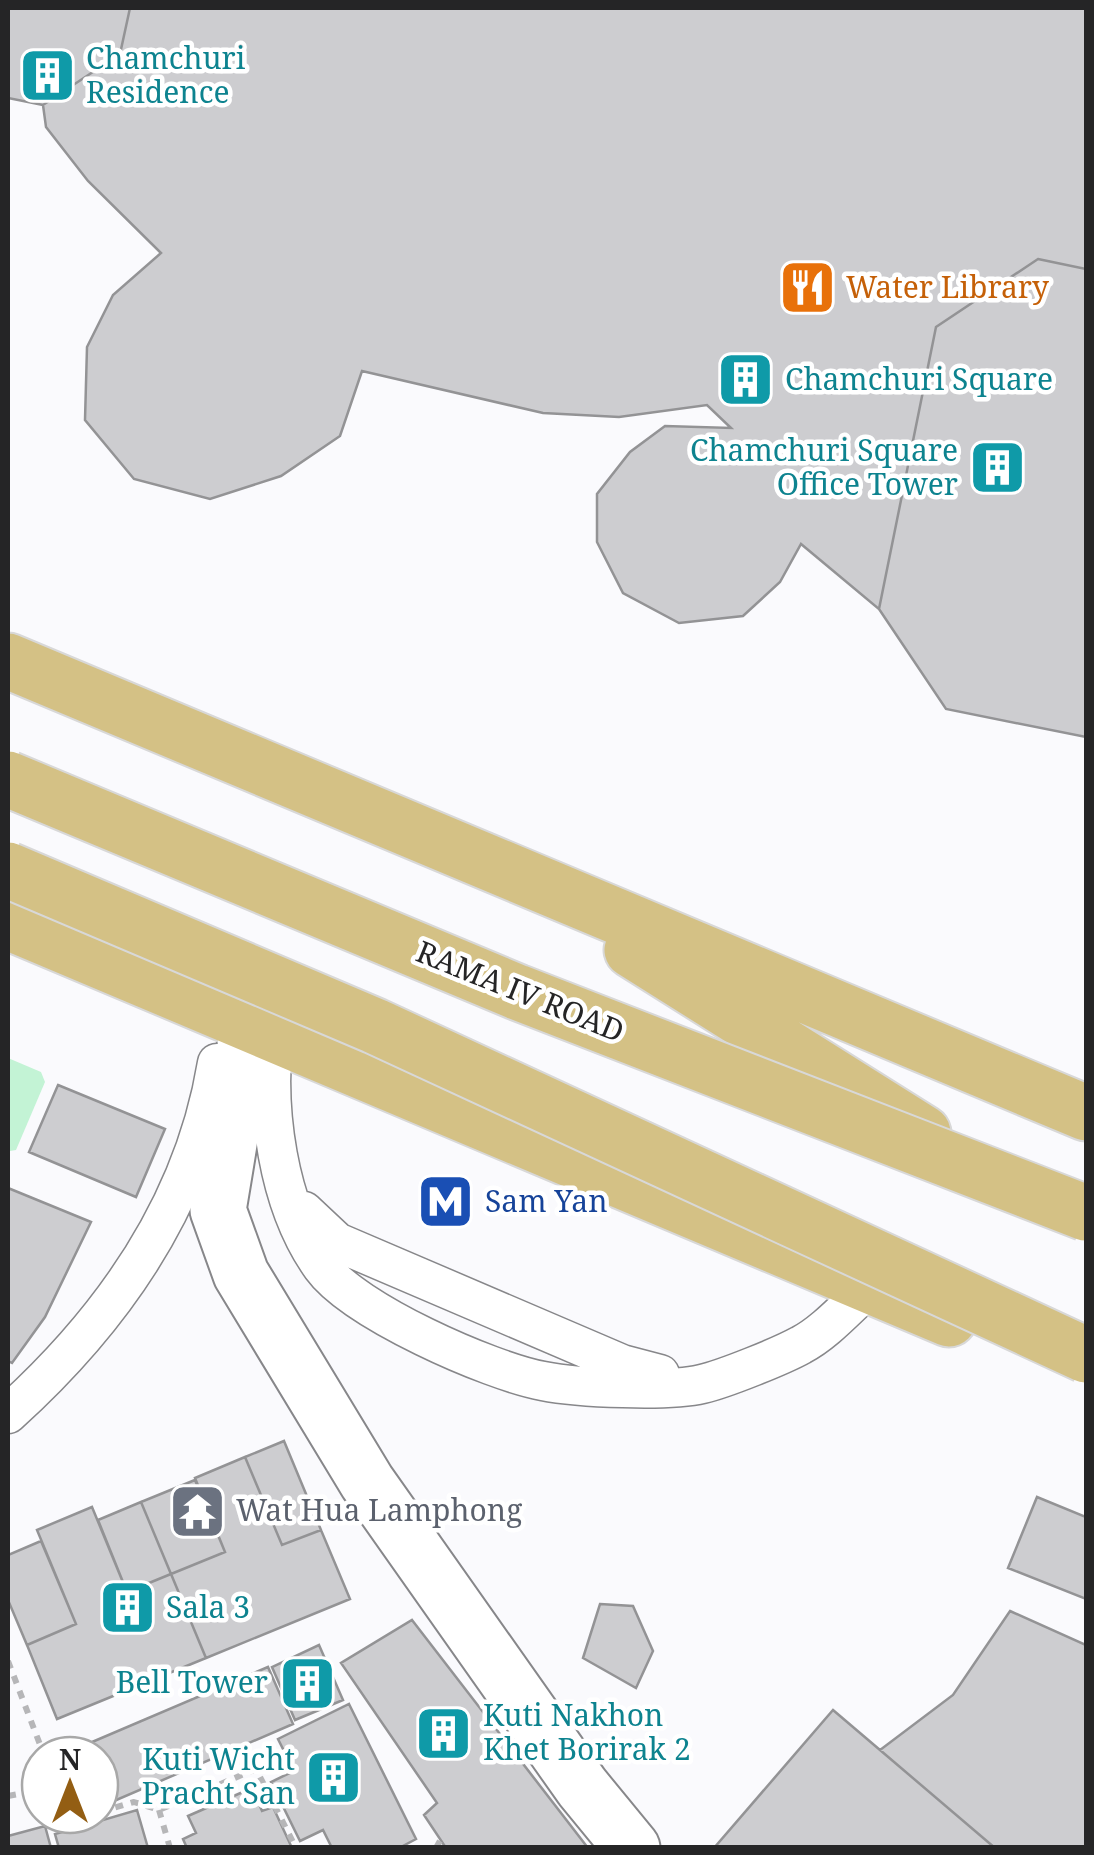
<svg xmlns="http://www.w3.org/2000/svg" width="1094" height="1855" font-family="'Noto Serif',serif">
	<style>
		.green { fill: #c3f3d5 }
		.building { fill: #cdcdd0; stroke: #939395; stroke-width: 2.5 }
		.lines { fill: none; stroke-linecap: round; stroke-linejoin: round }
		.service-casing { stroke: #87878a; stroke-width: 41 }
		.minor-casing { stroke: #87878a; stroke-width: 59 }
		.primary-casing { stroke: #d8d8d8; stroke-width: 59 }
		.path { stroke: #b6b6b8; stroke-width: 6; stroke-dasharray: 8 8; stroke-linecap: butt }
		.service { stroke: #fff; stroke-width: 38 }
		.minor { stroke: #fff; stroke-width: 55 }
		.primary { stroke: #d4c185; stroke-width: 55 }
		.primary-bridge-casing { stroke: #d8d8d8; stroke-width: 59; stroke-linecap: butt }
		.primary-bridge { stroke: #d4c185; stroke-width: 55 }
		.labels { text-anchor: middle; stroke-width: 9; stroke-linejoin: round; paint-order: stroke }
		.culture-label { font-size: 30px; fill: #0d838f; stroke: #fff; text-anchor: start }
		.food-label { font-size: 30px; fill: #c56008; stroke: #fff; text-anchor: start }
		.street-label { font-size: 30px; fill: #252526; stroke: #fff }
		.transit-label { font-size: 30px; fill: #164399; stroke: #fff; text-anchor: start }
		.worship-label { font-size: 30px; fill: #5b616d; stroke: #fff; text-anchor: start }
	</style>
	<rect width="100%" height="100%" fill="#fafafd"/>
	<path class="green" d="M8 1058 41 1072 45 1082 16 1150 10 1151Z"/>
	<path class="building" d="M8 8H130L120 54 43 105 8 98Z
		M8 8H1086V737L946 709 879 609 801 544 780 582 743 616 679 623 623 593 597 542V494L630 452 665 426 731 428 707 405 619 417 543 413 362 371 340 436 281 476 210 499 134 479 85 420 87 347 113 295 161 253 88 181 46 127 43 105 8 98Z
		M1038 259 1086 269V737L946 709 879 609 936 327Z
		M58 1085 165 1129 136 1197 29 1152Z
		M8 1188 91 1222 45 1317 12 1363 8 1361Z
		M284 1441 321 1530 282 1545 245 1457Z
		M245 1457 282 1545 321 1530 350 1599 206 1658 171 1574 225 1552 195 1478Z
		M195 1480 225 1552 171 1574 141 1502Z
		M1037 1497 1086 1517V1599L1008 1568Z
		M141 1502 171 1574 127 1592 98 1520Z
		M92 1507 127 1592 171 1574 206 1658 57 1719 27 1645 76 1624 37 1530Z
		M41 1541 76 1624 27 1645 8 1600V1555Z
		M600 1604 633 1606 653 1651 636 1688 583 1658Z
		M1010 1611 1086 1645V1848H995L880 1750 953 1695Z
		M412 1620 588 1848H446L424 1815 437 1803 341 1663Z
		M319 1645 343 1700 295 1720 272 1667Z
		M268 1667 293 1724 100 1807V1755H73L71 1751Z
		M349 1704 416 1839 399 1848H332L323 1830 300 1841 271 1782 294 1771 278 1739Z
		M833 1710 880 1750 995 1848H714Z
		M252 1788 262 1811 273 1807 292 1848H187L183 1839 196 1833 188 1816Z
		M137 1810 148 1848H59L55 1834Z
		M45 1826 51 1848H8V1836Z"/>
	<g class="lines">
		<defs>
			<path id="service" d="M274 1033C265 1108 277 1204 322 1267 354 1311 489 1371 543 1381 578 1388 668 1392 702 1384 724 1379 781 1356 801 1345 826 1332 849 1305 871 1286
				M304 1211 337 1242 622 1364 660 1374
				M8 1414C112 1320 194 1204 217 1063"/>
			<path id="minor" d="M249 1023 218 1210 241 1274 367 1482 582 1787 632 1848"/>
			<path id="primary" d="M8 661 1086 1113
				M8 922 949 1319
				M632 950 923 1133"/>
		</defs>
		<use href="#service" class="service-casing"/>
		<use href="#minor" class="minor-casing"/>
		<use href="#primary" class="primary-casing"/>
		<path class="path" d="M8 1661 44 1755
			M8 1796 40 1790
			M159 1810 170 1848
			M100 1812 134 1802 159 1810 256 1769 296 1848
			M62 1815 65 1822 90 1815
			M436 1848 441 1839"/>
		<use href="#service" class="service"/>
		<use href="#minor" class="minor"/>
		<use href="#primary" class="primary"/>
		<defs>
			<path id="primary-bridge" d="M8 779 517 992 1086 1213
				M8 870 375 1026 1086 1355"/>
		</defs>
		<use href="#primary-bridge" class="primary-bridge-casing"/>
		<use href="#primary-bridge" class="primary-bridge"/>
	</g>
	<defs>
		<symbol id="building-square" viewBox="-11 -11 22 22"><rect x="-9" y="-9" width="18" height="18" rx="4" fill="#0f9aa8" stroke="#fff"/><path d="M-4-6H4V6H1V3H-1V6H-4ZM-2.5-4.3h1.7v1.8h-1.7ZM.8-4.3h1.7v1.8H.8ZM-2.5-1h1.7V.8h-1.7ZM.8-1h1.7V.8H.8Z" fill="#fff"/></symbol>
		<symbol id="restaurant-square" viewBox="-11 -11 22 22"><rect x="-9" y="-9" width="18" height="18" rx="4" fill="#e8710a" stroke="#fff"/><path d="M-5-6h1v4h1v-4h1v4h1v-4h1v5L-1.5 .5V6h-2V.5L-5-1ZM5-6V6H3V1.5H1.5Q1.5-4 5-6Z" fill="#fff"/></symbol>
		<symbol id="metro-square" viewBox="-11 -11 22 22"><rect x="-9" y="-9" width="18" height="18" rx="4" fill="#1a4fb4" stroke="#fff"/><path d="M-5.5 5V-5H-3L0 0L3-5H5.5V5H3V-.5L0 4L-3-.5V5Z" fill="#fff"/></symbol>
		<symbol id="temple-square" viewBox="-11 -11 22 22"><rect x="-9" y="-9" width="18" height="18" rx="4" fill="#6b7280" stroke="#fff"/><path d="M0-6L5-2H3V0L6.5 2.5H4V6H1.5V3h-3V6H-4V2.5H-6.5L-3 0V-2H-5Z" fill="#fff"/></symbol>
	</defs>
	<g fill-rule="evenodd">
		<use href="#building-square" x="16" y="44" width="63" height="63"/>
		<use href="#restaurant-square" x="776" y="256" width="63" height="63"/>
		<use href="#building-square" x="714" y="348" width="63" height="63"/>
		<use href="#building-square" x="966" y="436" width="63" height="63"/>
		<use href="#metro-square" x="414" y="1170" width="63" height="63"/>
		<use href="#temple-square" x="166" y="1480" width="63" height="63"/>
		<use href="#building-square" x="96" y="1576" width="63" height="63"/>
		<use href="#building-square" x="276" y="1652" width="63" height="63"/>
		<use href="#building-square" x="412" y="1702" width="63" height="63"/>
		<use href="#building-square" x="302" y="1746" width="63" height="63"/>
	</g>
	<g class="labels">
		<g class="culture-label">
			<text x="86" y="69">Chamchuri<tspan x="86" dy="34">Residence</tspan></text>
			<text x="785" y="390">Chamchuri Square</text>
			<text x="958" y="461" text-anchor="end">Chamchuri Square<tspan x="958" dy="34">Office Tower</tspan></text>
			<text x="166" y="1618">Sala 3</text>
			<text x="268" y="1693" text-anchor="end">Bell Tower</text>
			<text x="483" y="1726">Kuti Nakhon<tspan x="483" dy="34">Khet Borirak 2</tspan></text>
			<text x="295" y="1770" text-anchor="end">Kuti Wicht<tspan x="295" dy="34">Pracht San</tspan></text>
		</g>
		<g class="food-label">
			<text x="846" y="298">Water Library</text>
		</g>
		<g class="street-label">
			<text transform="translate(520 992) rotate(22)" y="10">RAMA IV ROAD</text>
		</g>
		<g class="transit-label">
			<text x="485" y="1212">Sam Yan</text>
		</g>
		<g class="worship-label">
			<text x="236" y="1521">Wat Hua Lamphong</text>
		</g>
	</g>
	<rect width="1094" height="1855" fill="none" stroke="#252526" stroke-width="20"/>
	<g transform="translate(70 1785)"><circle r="48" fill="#ffffff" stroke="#a8a8a8" stroke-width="2.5"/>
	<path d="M0-8L18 38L0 25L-18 38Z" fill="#935e13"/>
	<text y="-15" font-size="28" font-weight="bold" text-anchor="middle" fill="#252526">N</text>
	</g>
</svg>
